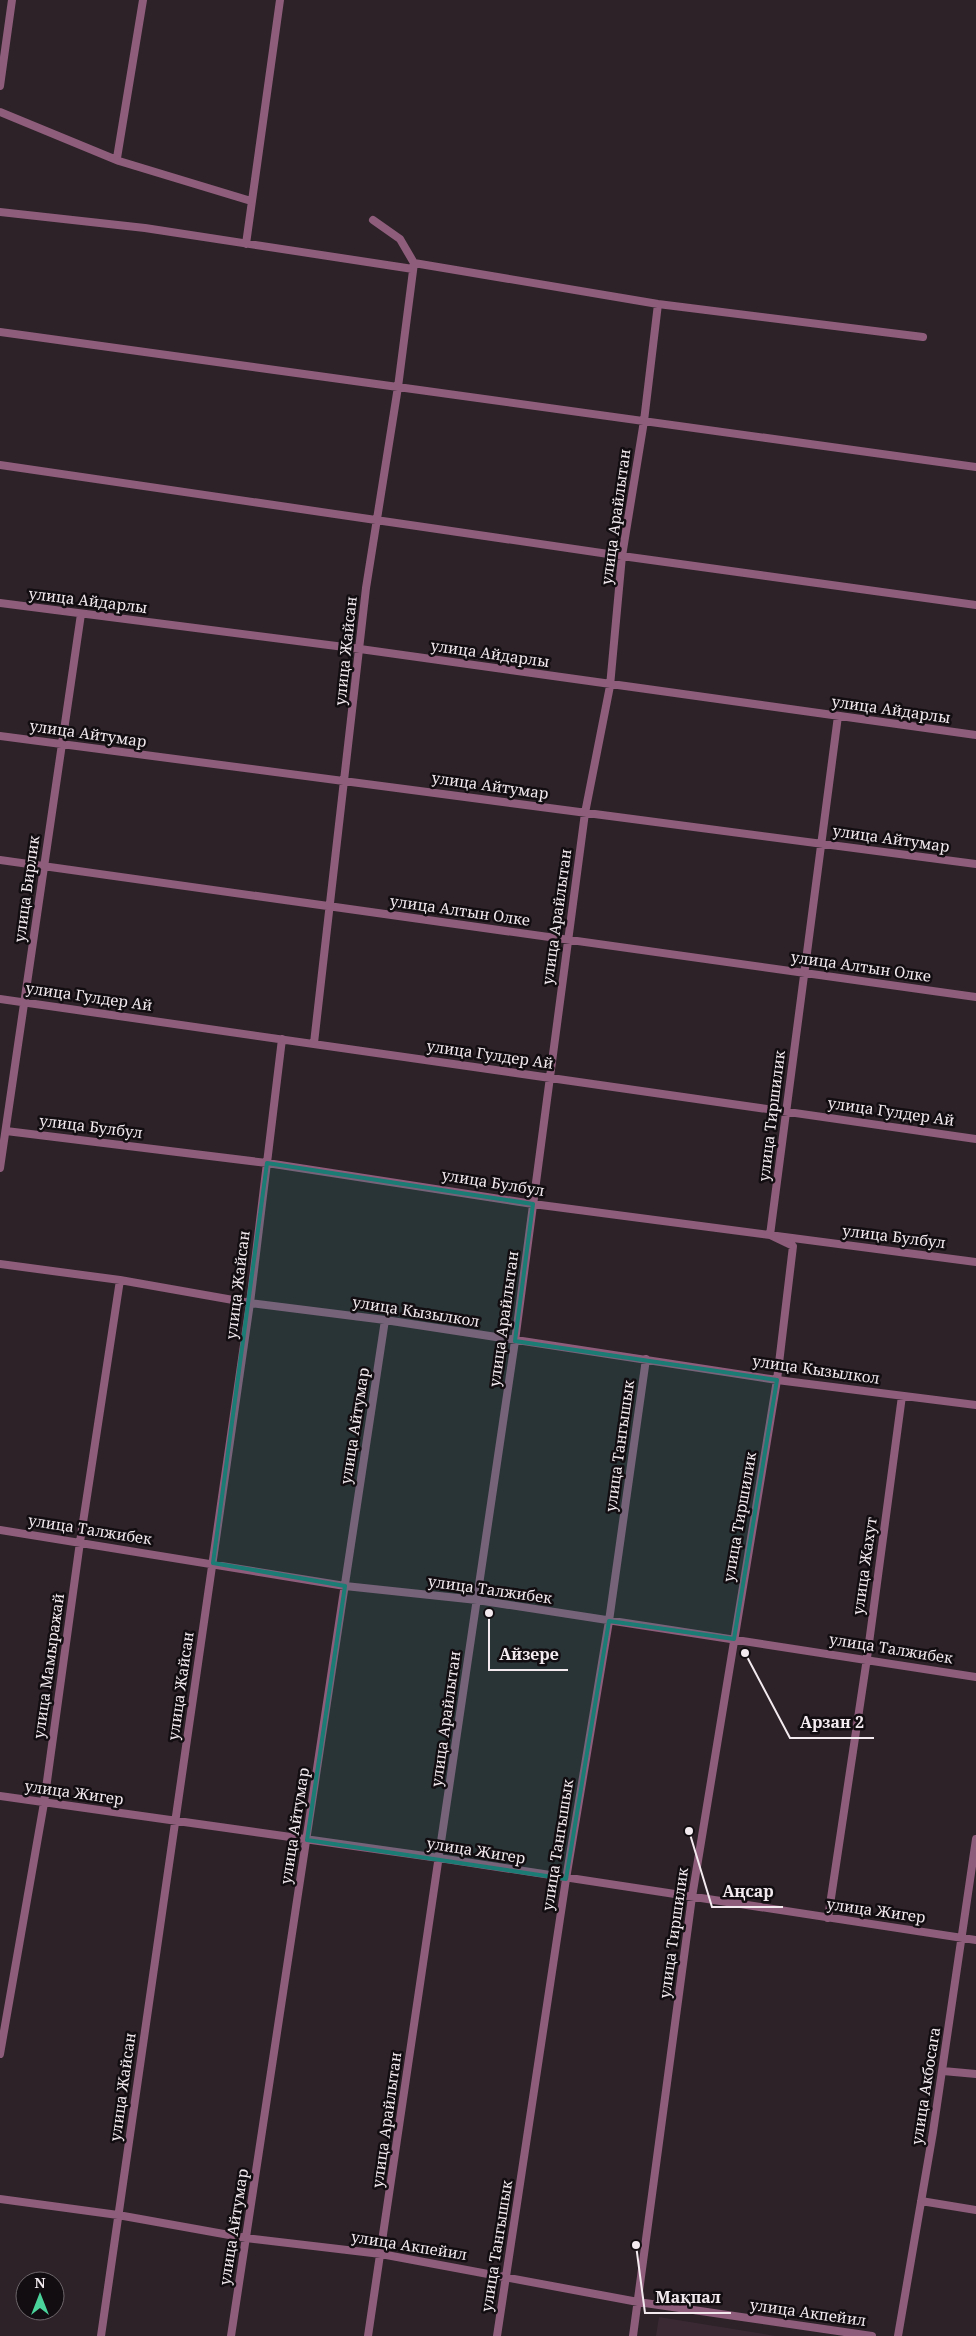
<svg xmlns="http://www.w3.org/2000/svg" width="976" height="2336" font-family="'Noto Serif',serif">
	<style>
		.built { fill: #3a2933 }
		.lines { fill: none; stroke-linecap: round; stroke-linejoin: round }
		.minor { stroke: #8e5d7b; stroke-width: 8 }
		.marked { fill: #1a7c74; fill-opacity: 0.2; stroke: #1a7c74; stroke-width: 4; stroke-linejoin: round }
		.labels { text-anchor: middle; stroke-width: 5; stroke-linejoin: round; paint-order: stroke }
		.street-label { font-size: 15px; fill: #f2eaef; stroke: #120d10 }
		.leader { fill: none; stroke: #f2eaef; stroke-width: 2 }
		.callout-dot { fill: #f2eaef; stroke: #120d10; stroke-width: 2 }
		.callout-label { font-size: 16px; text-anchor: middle; font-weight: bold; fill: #f2eaef; stroke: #120d10; stroke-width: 5; stroke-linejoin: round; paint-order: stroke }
	</style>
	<rect width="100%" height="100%" fill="#2d2228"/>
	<path class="built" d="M659 2317 776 2336H656Z"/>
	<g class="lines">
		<path class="minor" d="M0 86 12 0
			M0 112 119 161 251 201
			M117 158 143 0
			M0 212 145 228 413 269
			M373 220 400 239 414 263 658 304 923 337
			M246 244 280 0
			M0 332 976 467
			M0 465 622 556 976 605
			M0 603 360 649 976 735
			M0 736 976 864
			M0 860 976 997
			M0 999 976 1139
			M314 1043 366 588 398 387 414 263
			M6 1131 267 1163 533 1204 976 1262
			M0 1168 81 614
			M0 1264 120 1280 250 1303 385 1320 777 1380 976 1405
			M0 1530 345 1586 477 1600 976 1677
			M0 1796 439 1858 976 1940
			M828 1918 867 1658 902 1396
			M0 2054 44 1803 80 1542 120 1280
			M943 2071 976 2074
			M0 2199 118 2215 246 2238 381 2254 638 2302 872 2336
			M921 2201 976 2210
			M101 2336 250 1303 282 1039
			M231 2336 385 1320
			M368 2336 515 1341 585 813 610 686 622 556 644 421 658 304
			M497 2336 566 1879 609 1621 646 1359
			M633 2336 692 1897 777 1380 793 1246 770 1235 838 716
			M898 2336 933 2132 976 1839"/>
	</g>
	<path class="marked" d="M267 1163 533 1204 515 1341 777 1380 734 1639 609 1621 566 1879 307 1840 345 1586 213 1563Z"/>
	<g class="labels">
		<g class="street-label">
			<text transform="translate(616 517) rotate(-82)" y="5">улица Арайлытан</text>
			<text transform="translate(88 601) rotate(7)" y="5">улица Айдарлы</text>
			<text transform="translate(346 651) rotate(-84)" y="5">улица Жайсан</text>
			<text transform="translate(490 654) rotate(8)" y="5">улица Айдарлы</text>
			<text transform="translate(891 710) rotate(8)" y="5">улица Айдарлы</text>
			<text transform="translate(88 734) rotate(8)" y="5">улица Айтумар</text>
			<text transform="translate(490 786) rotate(8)" y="5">улица Айтумар</text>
			<text transform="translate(891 839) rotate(8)" y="5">улица Айтумар</text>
			<text transform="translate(27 889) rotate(-82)" y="5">улица Бирлик</text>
			<text transform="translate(460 911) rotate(8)" y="5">улица Алтын Олке</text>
			<text transform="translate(557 917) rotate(-82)" y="5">улица Арайлытан</text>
			<text transform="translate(861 967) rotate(8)" y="5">улица Алтын Олке</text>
			<text transform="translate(89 997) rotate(8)" y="5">улица Гулдер Ай</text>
			<text transform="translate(490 1055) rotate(8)" y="5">улица Гулдер Ай</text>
			<text transform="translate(891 1112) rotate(8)" y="5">улица Гулдер Ай</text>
			<text transform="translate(772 1116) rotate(-83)" y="5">улица Тиршилик</text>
			<text transform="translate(91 1127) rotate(7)" y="5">улица Булбул</text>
			<text transform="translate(493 1183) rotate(9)" y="5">улица Булбул</text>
			<text transform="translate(894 1237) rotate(7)" y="5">улица Булбул</text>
			<text transform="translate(238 1285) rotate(-83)" y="5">улица Жайсан</text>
			<text transform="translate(416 1312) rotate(9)" y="5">улица Кызылкол</text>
			<text transform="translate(504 1319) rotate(-82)" y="5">улица Арайлытан</text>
			<text transform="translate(816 1370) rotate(8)" y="5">улица Кызылкол</text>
			<text transform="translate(355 1426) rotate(-81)" y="5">улица Айтумар</text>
			<text transform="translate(620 1446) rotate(-82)" y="5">улица Тангышык</text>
			<text transform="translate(740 1517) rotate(-80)" y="5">улица Тиршилик</text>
			<text transform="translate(90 1530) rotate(9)" y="5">улица Талжибек</text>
			<text transform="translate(865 1566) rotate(-82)" y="5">улица Жахут</text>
			<text transform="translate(490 1590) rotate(8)" y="5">улица Талжибек</text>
			<text transform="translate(891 1649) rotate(9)" y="5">улица Талжибек</text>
			<text transform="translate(49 1666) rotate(-82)" y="5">улица Мамыражай</text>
			<text transform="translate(181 1686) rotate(-82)" y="5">улица Жайсан</text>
			<text transform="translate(446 1719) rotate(-82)" y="5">улица Арайлытан</text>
			<text transform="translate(74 1793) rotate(8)" y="5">улица Жигер</text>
			<text transform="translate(295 1826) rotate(-81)" y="5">улица Айтумар</text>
			<text transform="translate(558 1845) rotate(-81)" y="5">улица Тангышык</text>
			<text transform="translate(476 1851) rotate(9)" y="5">улица Жигер</text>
			<text transform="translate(876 1911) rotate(8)" y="5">улица Жигер</text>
			<text transform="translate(674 1933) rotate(-82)" y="5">улица Тиршилик</text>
			<text transform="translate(926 2086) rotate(-81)" y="5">улица Акбосага</text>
			<text transform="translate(123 2087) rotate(-82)" y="5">улица Жайсан</text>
			<text transform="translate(387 2120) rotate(-82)" y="5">улица Арайлытан</text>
			<text transform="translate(234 2227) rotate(-81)" y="5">улица Айтумар</text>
			<text transform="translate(409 2246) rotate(9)" y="5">улица Акпейил</text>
			<text transform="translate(497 2246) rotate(-81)" y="5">улица Тангышык</text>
			<text transform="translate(808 2313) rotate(8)" y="5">улица Акпейил</text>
		</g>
	</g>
	<path class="leader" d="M489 1613L489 1670H568M745 1653L790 1738H874M689 1831L712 1907H783M636 2245L645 2313H731"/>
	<g class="callout-dot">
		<circle cx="489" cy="1613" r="5"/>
		<circle cx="745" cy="1653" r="5"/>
		<circle cx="689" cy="1831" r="5"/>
		<circle cx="636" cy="2245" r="5"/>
	</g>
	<g class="callout-label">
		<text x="529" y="1660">Айзере</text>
		<text x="832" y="1728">Арзан 2</text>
		<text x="748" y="1897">Аңсар</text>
		<text x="688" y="2303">Мақпал</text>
	</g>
	<g transform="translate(40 2296)"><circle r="24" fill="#120d10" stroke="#6c6569"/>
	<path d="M0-4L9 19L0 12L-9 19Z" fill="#4ad49c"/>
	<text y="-8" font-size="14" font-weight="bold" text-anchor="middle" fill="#f2eaef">N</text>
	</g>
</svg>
